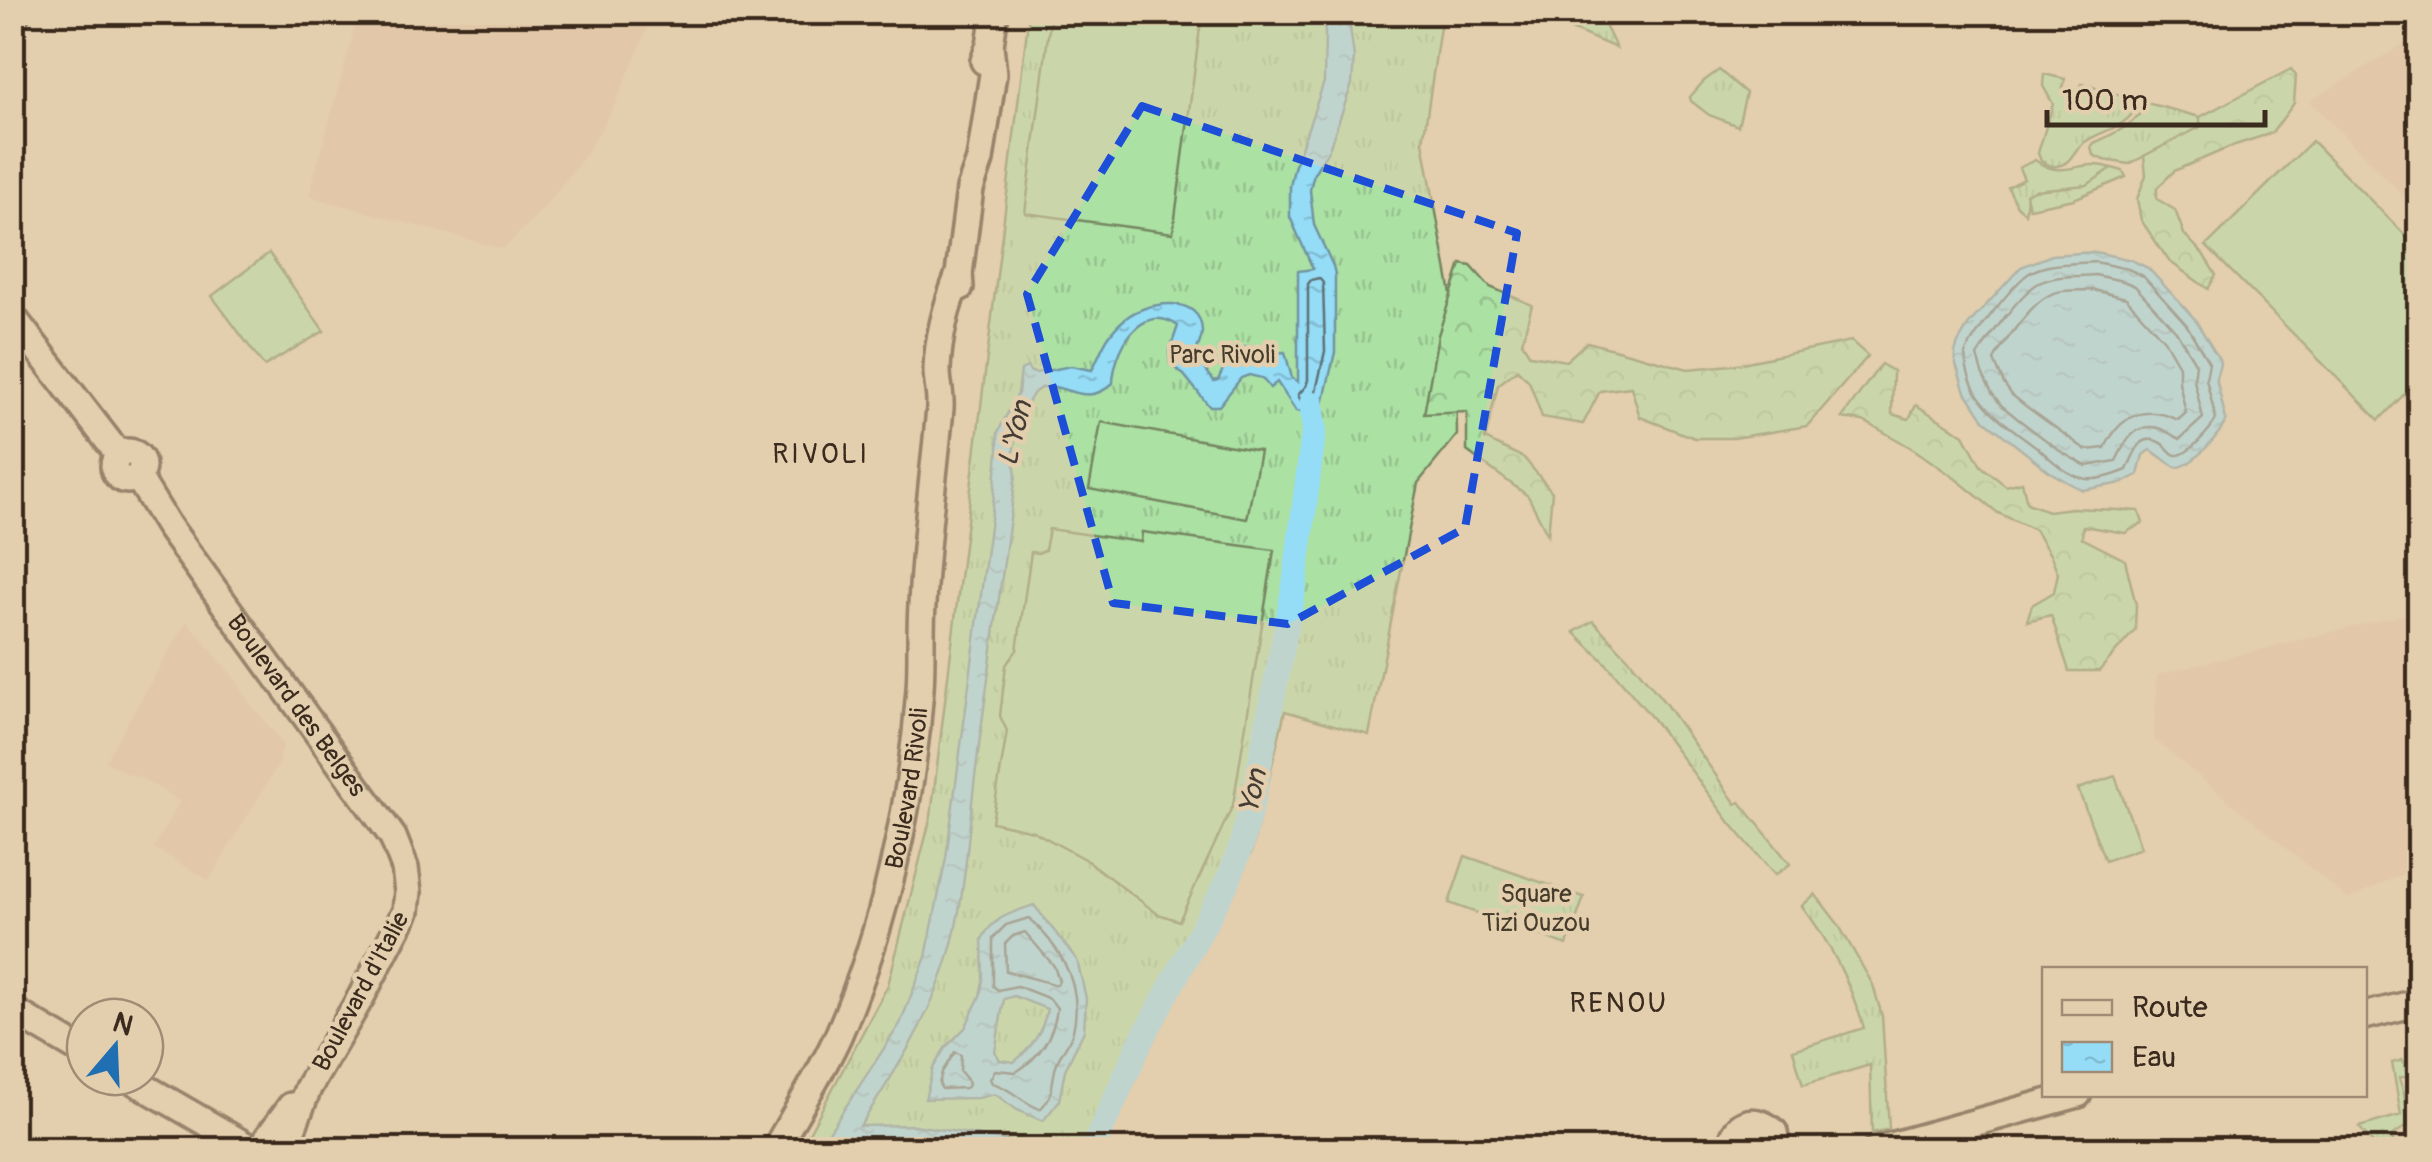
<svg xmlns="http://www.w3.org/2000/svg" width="2432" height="1162" font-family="Pangolin,sans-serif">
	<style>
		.built { fill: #dfc1a3 }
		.grass { fill: url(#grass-tufts); stroke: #748661; stroke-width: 2.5 }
		.forest { fill: url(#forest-crowns); stroke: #748661; stroke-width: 2.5 }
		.pitch { fill: #ace1a4; stroke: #748661; stroke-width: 2.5 }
		.water { fill: url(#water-ripples); stroke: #7195a0; stroke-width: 2.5; fill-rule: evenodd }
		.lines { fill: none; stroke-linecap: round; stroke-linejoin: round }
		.shore { stroke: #5f7175; stroke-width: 2.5 }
		.river { stroke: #95dcf7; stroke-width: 25 }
		.secondary-casing { stroke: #3b2a1e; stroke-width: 32 }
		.secondary { stroke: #e3cead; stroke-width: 25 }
		.marked { fill: none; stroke: #1d4ed8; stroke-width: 8; stroke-dasharray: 20 12; stroke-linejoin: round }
		.labels { text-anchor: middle; stroke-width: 9; stroke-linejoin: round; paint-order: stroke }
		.park-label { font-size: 25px; fill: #463c2b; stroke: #e3cead }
		.street-label { font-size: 25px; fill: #3b2a1e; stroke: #e3cead }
		.water-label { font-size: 28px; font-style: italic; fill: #443c34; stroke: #e3cead }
		.neighbourhood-label { font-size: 28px; letter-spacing: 2.5px; fill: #3b2a1e; stroke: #e3cead }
	</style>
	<defs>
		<pattern id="grass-tufts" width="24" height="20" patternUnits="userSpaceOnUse" patternTransform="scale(2.5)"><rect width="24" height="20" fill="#ace1a4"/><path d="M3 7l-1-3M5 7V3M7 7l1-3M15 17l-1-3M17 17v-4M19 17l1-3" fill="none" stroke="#95c18d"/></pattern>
		<pattern id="forest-crowns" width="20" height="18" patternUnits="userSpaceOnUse" patternTransform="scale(2.5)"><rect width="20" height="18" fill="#ace1a4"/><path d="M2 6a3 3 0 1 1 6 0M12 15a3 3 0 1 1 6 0" fill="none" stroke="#95c18d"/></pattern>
		<pattern id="water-ripples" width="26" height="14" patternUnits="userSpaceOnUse" patternTransform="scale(2.5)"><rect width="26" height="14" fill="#95dcf7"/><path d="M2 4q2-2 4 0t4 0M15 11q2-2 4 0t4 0" fill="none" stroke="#81bdd3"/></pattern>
	</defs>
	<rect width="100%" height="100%" fill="#e3cead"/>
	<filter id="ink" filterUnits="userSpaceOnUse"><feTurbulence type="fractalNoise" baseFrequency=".01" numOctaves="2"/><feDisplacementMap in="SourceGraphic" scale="20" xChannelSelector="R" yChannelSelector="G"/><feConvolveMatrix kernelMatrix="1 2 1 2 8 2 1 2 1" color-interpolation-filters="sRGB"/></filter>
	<g filter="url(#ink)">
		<path class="built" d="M359 13V12L654 13 614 106 586 154 541 211 503 249 309 196Z
			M2419 35V211L2310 101Z
			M2419 611V866L2348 899 2154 739 2157 675Z
			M187 621 238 683 248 701 282 743V750L278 756 281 760 209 880 154 848 180 801 140 777 126 773 105 761Z"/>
		<path class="grass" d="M1029 13H1442L1423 142 1455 316 1457 435 1418 483 1369 735 1285 711 1251 853 1153 1038 1144 1051 1090 1149 800 1150 888 985 931 816Z
			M1576 13H1583L1585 16 1599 13 1616 48 1557 23 1560 14 1573 19Z
			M1719 70 1746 93 1738 126 1709 115 1691 101 1690 97 1704 81Z
			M2044 74 2065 79 2063 88 2079 91 2082 84 2140 101C2125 133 2102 127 2081 145 2072 153 2071 164 2057 166 2050 167 2047 164 2041 161L2038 153 2053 104 2043 86Z
			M2147 103 2200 117 2201 127 2129 164 2104 160 2093 155 2091 147 2094 143C2119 131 2133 127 2147 103Z
			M2035 160C2064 182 2079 157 2112 168L2088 185 2027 197 2025 213 2017 206 2008 187 2024 179 2019 168Z
			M1593 621 1631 661 1665 703 1736 804 1740 802 1790 864 1775 875 1731 824 1653 719 1604 661 1574 632Z
			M1465 856 1584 897 1567 945 1449 903Z
			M1815 894 1838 924 1873 985 1882 1016 1889 1129 1872 1133 1870 1065 1803 1085 1793 1050 1864 1028C1850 983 1831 943 1802 906Z
			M2403 1060 2407 1076 2399 1078 2404 1093 2408 1125 2390 1137 2400 1149H2378L2359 1127 2401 1115 2392 1063Z"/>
		<path class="forest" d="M2291 69 2296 76 2294 103 2272 133 2235 145 2174 171 2157 188V199L2175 210 2184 234 2203 254 2216 275 2208 289 2169 261 2141 220 2137 199 2146 175 2144 156 2200 127V117Z
			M2112 168 2123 171 2126 177 2074 199 2029 208 2026 194 2034 190 2087 185Z
			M1461 264 1471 266 1490 287 1532 305 1522 342 1530 355 1566 361 1587 342 1688 369 1732 365 1851 341 1868 356 1807 426 1734 438H1694L1640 417 1631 387 1600 391 1583 424 1542 417 1529 381 1517 370 1498 385 1485 439 1524 458 1552 492 1548 535 1528 496 1467 451V412L1424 414 1438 335Z
			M1881 364 1893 371 1892 414 1909 419 1916 405 1964 435 1981 466 2006 486 2022 482 2027 503 2048 511 2072 508 2139 511 2143 523 2125 533 2083 526 2082 538 2125 560 2136 605 2135 630 2099 671H2069L2051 615 2027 621 2032 605 2054 592 2058 573 2051 556 2035 530 1998 513 1956 479 1915 450 1877 428 1863 421 1842 418Z"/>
		<path class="pitch" d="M1051 13H1202L1173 233 1025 213Z
			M2312 141 2419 249V379L2379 420 2206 246Z
			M269 253 324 331 264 366 212 296Z
			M1101 422 1260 451 1247 519 1089 489Z
			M1049 529 1141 542 1142 532 1274 550 1233 805 1179 921 1158 914 1086 860 1033 831 992 822 1007 731 1000 716 1006 665 1017 650 1031 552 1038 553 1045 550Z
			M2115 776 2141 848 2105 861 2078 789Z"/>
		<path class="water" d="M1321 13H1348L1354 57 1352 84 1329 149 1314 173 1310 190 1314 225 1333 266 1335 274V352L1321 413 1296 411 1277 382 1270 388 1262 378 1249 375 1241 378 1219 406H1209L1184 375 1170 364 1169 352 1178 326C1140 300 1114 351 1113 383 1083 412 1059 375 1036 391 1029 396 1025 412 1022 420 1013 439 1012 454 1016 475 1002 578 987 681 974 785 967 842 965 902 948 958 929 1020 895 1072 860 1126L915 1125 1005 1140 1023 1149C985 1150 949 1138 910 1136 891 1135 872 1139 853 1138L845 1149H818L900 1024 926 957 946 858 993 504 998 452V432L1018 393 1021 370 1027 367 1031 372 1036 373 1071 366 1092 370C1103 348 1105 335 1126 318 1147 301 1202 293 1202 332 1202 340 1197 348 1195 355L1214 381 1218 380C1226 363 1229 353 1248 346L1270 353 1285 352 1292 378 1298 382V271L1313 269 1290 217V187L1294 168 1324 82 1325 32Z
			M2095 252 2131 260 2148 268 2194 318 2219 359 2220 364 2216 378 2226 420C2221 433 2193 466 2178 467 2172 468 2158 453 2150 450L2143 455 2138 475 2122 483 2083 490 2069 483 2050 472 1984 420 1964 389 1955 361V352L1958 343 1969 324 2021 267 2052 255Z
			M1034 905 1077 960 1086 998 1084 1031 1065 1070 1059 1101 1043 1121 1017 1110 995 1094 978 1098 925 1099 933 1068 945 1048 965 1028 980 996 983 980 982 939C993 917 1011 913 1034 905ZM1014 996 1047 1009C1043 1032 1032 1048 1014 1062L1000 1060 995 1052 1004 999Z"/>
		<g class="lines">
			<path class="shore" d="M2095 262 2128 269 2143 276 2186 324 2209 363 2206 379 2216 419C2212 428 2187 457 2176 455 2171 454 2168 448 2164 445 2140 428 2134 455 2127 470 2115 475 2095 482 2082 478 2065 474 2051 459 2038 448 2003 421 1968 403 1965 354 1972 337 2015 281 2031 272 2050 262 2074 264 2095 262Z
				M2095 275 2123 281 2135 286 2176 331 2196 364 2194 380 2203 418 2180 439C2173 436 2166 430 2158 428 2134 422 2124 444 2116 461L2086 466 2063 453 2018 419 2001 405 1992 393 1982 373 1977 356C1989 338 2021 292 2039 283 2057 274 2076 277 2095 275Z
				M1319 278 1323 283 1325 351 1314 400 1306 403 1301 401 1298 395 1306 386 1308 380V284L1311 280Z
				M2094 290 2126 298 2164 340 2179 366V382L2186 413 2178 420C2145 404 2120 415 2105 448L2086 450 2027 407 2012 395 2004 384 1994 360C2002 345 2031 305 2046 297 2060 288 2078 291 2094 290Z
				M1029 918C1061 948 1084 985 1073 1031 1070 1044 1059 1053 1056 1066 1051 1083 1054 1097 1040 1109 1022 1103 1010 1087 992 1083L990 1079 995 1070 1016 1072C1040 1057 1054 1035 1057 1008L1050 999 1017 986 998 990 993 986V938L1006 925Z
				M1025 932 1054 966 1059 981 1057 985 1006 971 1005 944 1013 936Z
				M955 1052 961 1055 960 1071 968 1081 969 1085 965 1088 942 1089 939 1084 942 1072Z"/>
			<path class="river" d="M1092 1150 1141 1041 1229 879 1241 846 1254 794 1295 582 1314 429 1312 403"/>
			<defs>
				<g id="secondary">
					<path d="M12 19 17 12"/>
					<path d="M984 61 990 45 995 12"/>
					<path d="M960 287 959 274 970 189 980 160 993 74 990 45"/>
					<path d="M12 316 119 455"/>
					<circle cx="128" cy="466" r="14"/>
					<path id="s1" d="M138 477 168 526 393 837 405 868 408 892 406 911 361 997 308 1088 284 1150"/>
					<path d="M12 1010 85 1053"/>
					<path d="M2364 1016 2420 1002"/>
					<path d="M127 1077 250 1148"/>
					<path d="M267 1139 291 1106"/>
					<path id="s2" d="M775 1150C796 1112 820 1075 838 1036 884 931 912 804 920 689 922 661 920 633 922 605 925 539 934 474 940 408 941 395 937 383 937 370 938 338 947 304 959 274"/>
					<path d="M1731 1150C1732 1122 1754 1114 1774 1132L1777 1150"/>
					<path d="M1876 1150 2078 1094"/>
				</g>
			</defs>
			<use href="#secondary" class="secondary-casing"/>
			<use href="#secondary" class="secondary"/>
		</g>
	</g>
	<path d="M0 0H2432V1162H0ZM1142 106 1517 233 1465 528 1288 624 1113 603 1027 294Z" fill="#e3cead" fill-opacity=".55" fill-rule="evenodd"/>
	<path class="marked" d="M1142 106 1517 233 1465 528 1288 624 1113 603 1027 294Z"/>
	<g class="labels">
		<g class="park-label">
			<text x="1222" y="363">Parc Rivoli</text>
			<text x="1536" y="902">Square<tspan x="1536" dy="29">Tizi Ouzou</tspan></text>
		</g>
		<g class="street-label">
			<text dy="9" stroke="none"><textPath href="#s1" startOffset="278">Boulevard des Belges</textPath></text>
			<text dy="9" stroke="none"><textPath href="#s2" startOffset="388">Boulevard Rivoli</textPath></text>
			<text transform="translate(360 991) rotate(-62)" y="9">Boulevard d'Italie</text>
		</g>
		<g class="water-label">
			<text transform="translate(1014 433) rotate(-76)" y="10">L'Yon</text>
			<text transform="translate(1252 791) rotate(-78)" y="10">Yon</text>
		</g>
		<g class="neighbourhood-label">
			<text x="821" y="463">RIVOLI</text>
			<text x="1619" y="1012">RENOU</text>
		</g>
	</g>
	<rect width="2432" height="1162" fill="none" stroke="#e3cead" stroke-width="50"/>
	<rect x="25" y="25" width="2382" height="1112" fill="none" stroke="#3b2a1e" stroke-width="4" filter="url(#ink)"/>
	<rect x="2042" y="967" width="325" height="130" fill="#e3cead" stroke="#a08c74" stroke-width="2.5"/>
	<rect x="2062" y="1000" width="50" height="15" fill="#e3cead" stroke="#a08c74" stroke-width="2.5"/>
	<text x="2132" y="1017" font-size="30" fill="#3b2a1e">Route</text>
	<rect x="2062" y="1042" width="50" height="30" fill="url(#water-ripples)" stroke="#a08c74" stroke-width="2.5"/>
	<text x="2132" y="1067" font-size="30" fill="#3b2a1e">Eau</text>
	<g transform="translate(115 1047) rotate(19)"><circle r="48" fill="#e3cead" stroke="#a08c74" stroke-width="2.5"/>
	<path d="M0-8L18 38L0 25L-18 38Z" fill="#1f6fb2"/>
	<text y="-15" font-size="28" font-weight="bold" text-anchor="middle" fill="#3b2a1e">N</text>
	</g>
	<path d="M2047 110v15h218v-15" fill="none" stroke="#3b2a1e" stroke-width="5"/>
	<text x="2062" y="110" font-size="30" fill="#3b2a1e" stroke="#e3cead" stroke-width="8" paint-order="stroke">100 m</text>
</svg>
